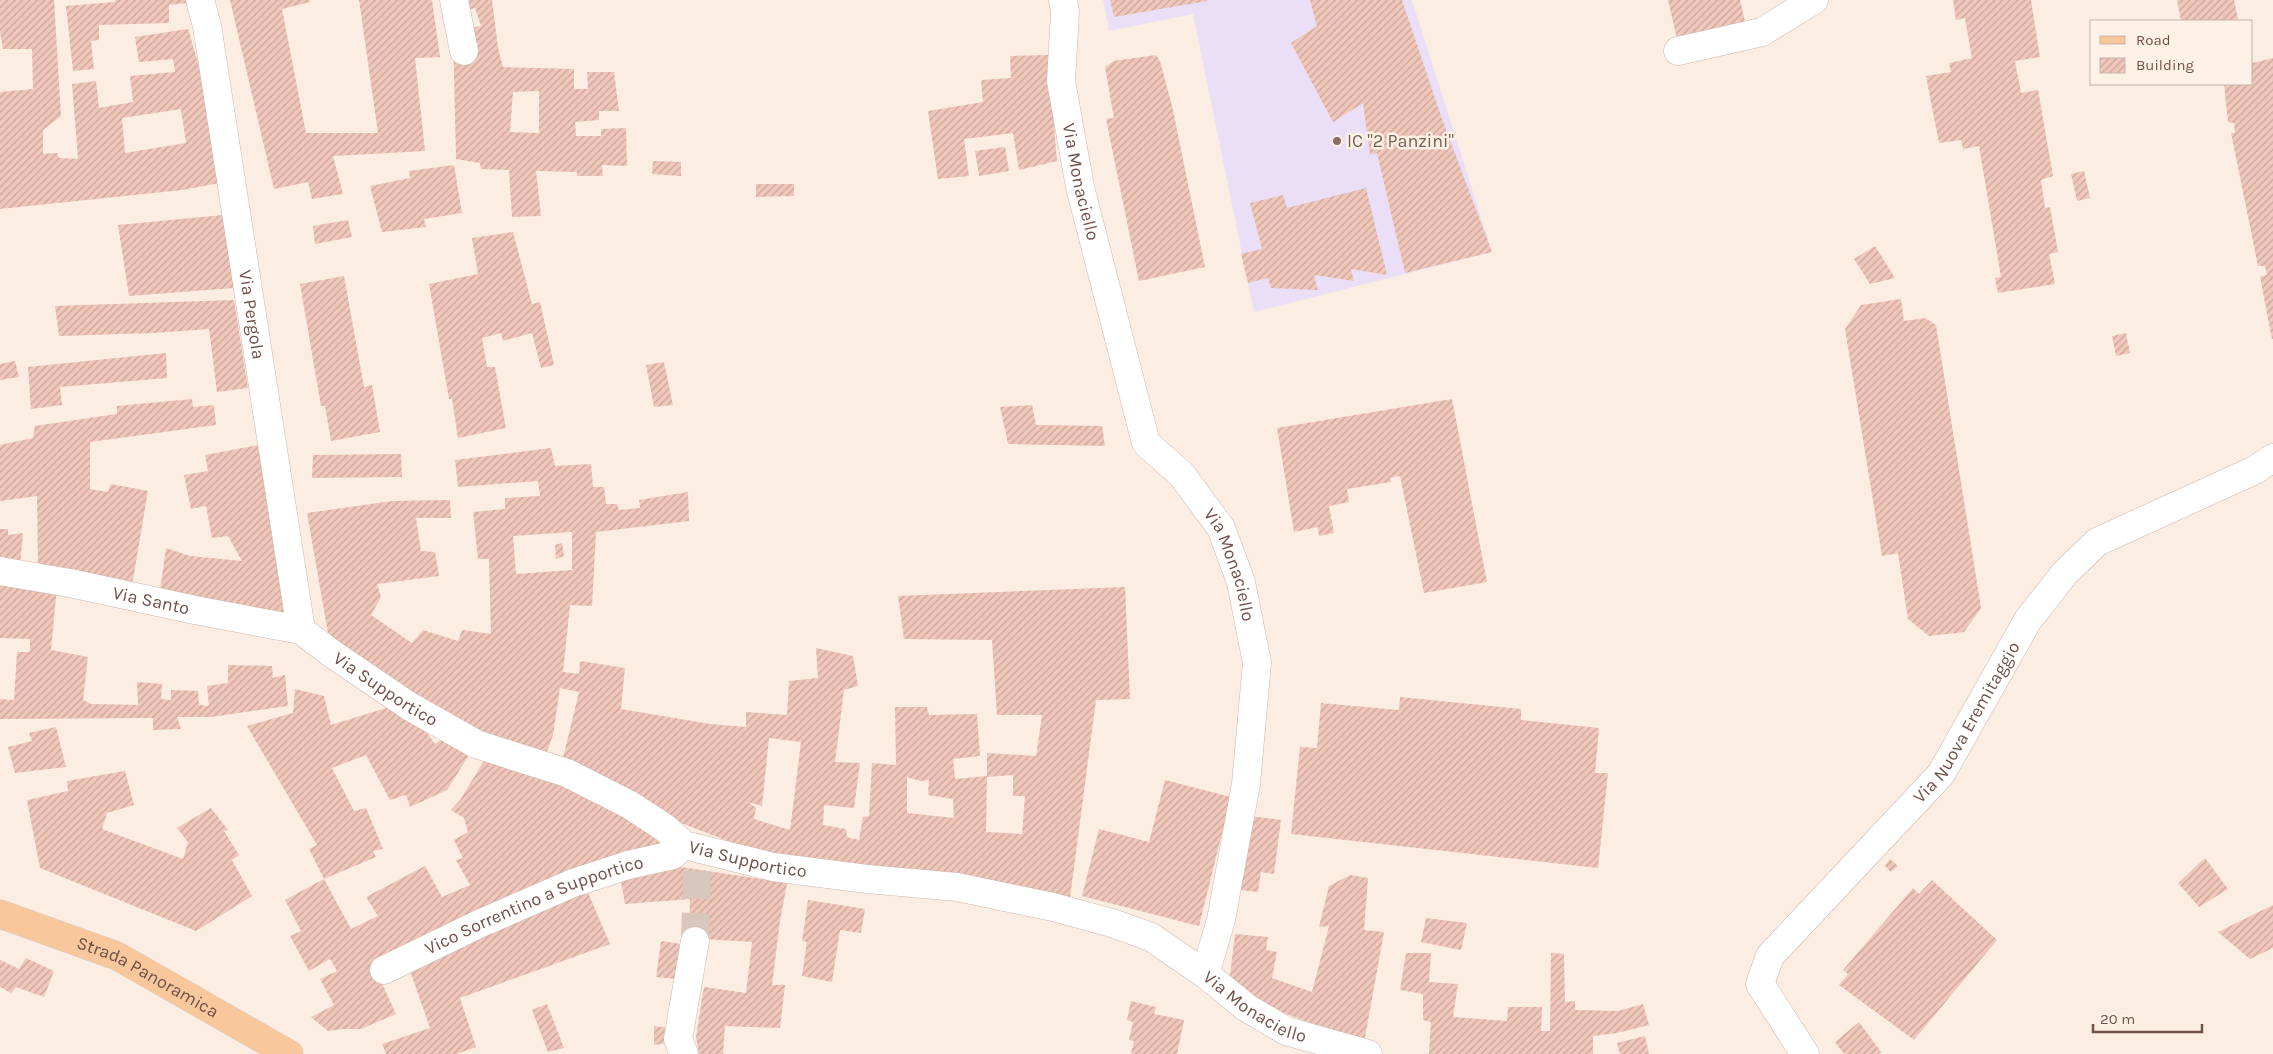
<svg xmlns="http://www.w3.org/2000/svg" width="2273" height="1054" font-family="Karla,sans-serif">
	<style>
		.education { fill: #eadff7 }
		.building { fill: url(#building-hatch); fill-rule: evenodd }
		.lines { fill: none; stroke-linecap: round; stroke-linejoin: round }
		.minor-tunnel { stroke: #d9c6bc; stroke-width: 28; stroke-dasharray: 28 14; stroke-linecap: butt }
		.minor-casing { stroke: #ceb5ac; stroke-width: 29 }
		.major-casing { stroke: #d8cecc; stroke-width: 29 }
		.minor { stroke: #fff; stroke-width: 28 }
		.major { stroke: #f8c79c; stroke-width: 28 }
		.education-dot { fill: #8d6e63; stroke: #fef2e7; stroke-width: 2 }
		.labels { text-anchor: middle; stroke-width: 5; stroke-linejoin: round; paint-order: stroke }
		.education-label { font-size: 18px; fill: #785e54; stroke: #fef2e7; text-anchor: start }
		.street-label { font-size: 18px; fill: #725149; stroke: #fef2e7 }
	</style>
	<defs>
		<pattern id="building-hatch" width="6" height="6" patternUnits="userSpaceOnUse" patternTransform="scale(1.25)"><rect width="6" height="6" fill="#f0c7ba"/><path d="M-1 1l2-2M0 6l6-6M5 7l2-2" fill="none" stroke="#c7a499"/></pattern>
	</defs>
	<rect width="100%" height="100%" fill="#fbede2"/>
	<path class="education" d="M1103 0H1412L1492 252 1254 312 1193 14 1109 31Z"/>
	<path class="building" d="M0 0H54L61 116 43 130V154L57 153 59 158 78 159 72 84 96 81 99 108 133 102 130 76 175 72 173 59 139 62 135 37 188 29 200 70 220 183 182 190 0 209V92L33 89 32 49H3L0 32ZM181 109 186 143 125 153 122 118Z
		M115 0H187L188 3 169 5V23L99 25V40L91 41 94 69 73 71 66 6 115 2Z
		M230 0H310V2L282 9 306 133H378L359 0H432L440 57 415 58 425 151 333 156 343 194 312 199 308 182 274 189Z
		M446 0H492L498 48 503 67 574 69V89H588L587 72H614L619 111H599V120L575 122 576 136H601V129L626 128 627 166 602 165 603 176H577V172L536 171 541 216 512 217 509 170 481 169 480 163 456 159 453 31 481 26 475 8 449 15ZM539 91V133L510 132 513 92Z
		M1110 0H1207V1L1114 17Z
		M1310 0H1402L1442 119 1492 252 1405 273 1377 153 1370 155 1363 103 1333 122 1291 43 1317 26Z
		M1668 0H1740L1746 26 1678 43Z
		M1953 0H2031L2040 57 2015 61 2021 93 2038 90 2053 176 2041 180 2045 208 2050 207 2058 252 2049 254 2055 284 1998 293 1995 278 2001 277 1979 146 1963 149 1961 140 1939 143 1926 76 1951 72 1949 63 1972 58 1965 18 1956 20Z
		M2177 0H2234L2238 19 2227 21H2181Z
		M1048 55 1057 161 1019 170 1013 133 964 139 969 176 938 179 928 111 983 102 981 80 1011 78 1010 56Z
		M1156 55 1160 61 1172 106 1205 267 1139 281 1106 119 1114 118 1105 67 1114 61Z
		M2273 58V339H2272L2260 277 2267 275 2265 266H2258L2231 133H2235L2234 123 2228 122 2224 84H2252V63Z
		M1005 147 1009 171 979 176 975 151Z
		M653 161 681 162V176L652 174Z
		M454 165 462 213 424 219 426 227 382 232 370 186 410 178 409 171Z
		M2084 171 2090 198 2077 201 2071 174Z
		M756 184H794V196L756 197Z
		M1366 188 1387 275 1351 269 1354 281 1314 275 1318 290 1271 288 1268 278 1248 283 1241 254 1262 249 1250 203 1283 195 1287 208Z
		M223 215 234 288 129 296 118 225Z
		M348 220 352 237 315 244 313 226Z
		M513 232 532 304 540 302 554 365 541 368 532 333 503 341 501 333 482 338 487 367H495L506 428 458 438 452 399H449L429 284 478 274 472 238Z
		M1875 246 1895 278 1870 284 1854 259Z
		M344 276 364 387 372 385 380 432 331 441 325 406H321L300 284Z
		M1901 299 1904 321 1925 318 1936 325 1981 608 1964 632 1929 636 1908 619 1898 553 1882 556 1845 329 1861 305Z
		M234 300 248 388 217 392 209 329 154 333 59 336 55 306Z
		M2126 333 2130 353 2116 356 2112 336Z
		M166 353 167 378 60 387 62 405 31 409 28 367Z
		M15 361 19 377 0 380V364Z
		M664 362 673 405 654 407 646 365Z
		M192 399 193 407 214 405 216 425 90 442V489L108 492 111 484 148 491 131 591 38 566 37 496 0 501V445L33 438 35 426 117 414V406Z
		M1452 399 1487 582 1424 593 1400 476 1390 478 1391 482 1347 489 1349 502 1329 506 1334 533 1319 536 1318 527 1294 532 1277 428Z
		M1032 405 1036 425 1102 426 1105 446 1008 444 1000 407Z
		M259 445 287 618 159 597 166 548 190 556 242 561 228 536 212 538 206 506 191 509 184 475 208 471 205 455Z
		M551 448 555 466 591 464 593 487H604L606 504H617L619 510 640 508 639 500 688 492 689 521 596 532 592 606 570 605 563 672 579 674 580 661 625 668 621 709 710 724 746 727V712L787 715 789 681 818 678 816 648 853 656 858 686 844 690 835 762 860 763 854 808 824 805 823 825 846 829 847 837 859 840 863 817 869 816 872 763 896 765 895 707H927L929 715 977 714 980 756 953 759 955 779 987 776V753L1036 756 1042 715H997L992 640 904 639 898 596 1125 587 1130 699 1096 700 1070 898 778 860 673 820 561 766 579 692 560 688 553 735 545 757 457 721 329 639 307 513 392 501 450 500 451 518H416L421 551 435 552 439 576 377 584 381 597 371 615 412 643 423 630 458 641 462 630 491 634 489 559H478L473 512 505 509V498L540 496 538 481 458 487 455 460ZM572 532V570L516 574 513 536ZM769 738 801 742 790 830 754 819 756 808 748 802 762 806ZM1013 775V796H1025L1022 834 986 832 987 777ZM907 777 920 781 929 780 928 795 953 799 954 818 907 813Z
		M401 454 402 477 312 478 313 455Z
		M0 529H8V535L23 533 20 565 0 563Z
		M562 543 564 556 556 559 555 545Z
		M0 580 57 587 51 650 88 657 83 700 91 704 138 705 137 682 162 684 161 699 171 700V690L198 691 199 705 209 706 207 686 228 683V665L272 666 273 678 285 675 288 706 211 717H177L181 729 153 730V718L0 719V699L14 700 17 652H30V639L0 638Z
		M295 689 324 696 331 725 396 705 420 723 435 744 443 738 471 752 447 790 410 807 406 795 390 800 366 755 332 768 354 811 366 808 383 849 373 851 376 857 324 879 309 849 317 845 247 726 293 713Z
		M1400 697 1521 709V720L1599 728 1595 773H1608L1598 868 1291 834 1300 747 1317 748 1321 703 1399 710Z
		M56 727 66 767 15 773 8 747 32 741 29 733Z
		M485 759 567 788 606 799 659 831 660 849 375 968 396 1014 361 1029H343L328 1031 311 1017 334 1005 320 979 337 971 330 959 309 971 290 936 301 931 285 900 324 879 351 929 378 916 366 897 425 866 442 897 470 885 456 860 463 858 454 840 468 832 464 818 451 810 460 800Z
		M125 771 134 805 107 813 102 829 183 859 188 842 177 828 211 808 228 830 224 831 239 855 232 860 252 896 196 931 40 868 27 800 68 791 67 781Z
		M1165 780 1231 797 1199 926 1082 896 1099 829 1149 842Z
		M1250 816 1281 820 1274 874 1261 872 1258 892 1240 890Z
		M2205 858 2228 889 2199 907 2178 883Z
		M1890 859 1898 866 1891 872 1885 866Z
		M674 866 787 883 780 921 772 985H785L780 1028 725 1026 723 1054H699L696 1037 704 987 746 993 752 942 689 938 690 899 625 904 620 876Z
		M1350 875 1368 878 1364 930 1384 932 1364 1043 1228 992 1235 934 1268 937 1266 950 1277 952 1272 978 1312 992 1329 926 1319 927 1329 886Z
		M1932 880 1997 940 1914 1040 1839 985 1848 974 1843 970 1913 888 1919 894Z
		M586 888 610 944 460 998 476 1047 457 1054H386L382 1044 430 1028 408 965Z
		M808 900 865 909 861 933 840 930 832 982 802 976 807 942 802 941Z
		M2273 905V948L2250 959 2218 932Z
		M1426 918 1467 923 1461 950 1421 942Z
		M661 941 681 944 676 979 656 977Z
		M1406 953H1431L1429 982 1458 984 1453 1017 1507 1021 1508 1007H1542L1541 1031H1550L1551 953 1564 954 1565 1002 1575 1001V1010L1618 1011 1643 1004 1649 1025 1617 1033 1593 1036V1054H1429L1431 1022 1423 1020V994L1400 990Z
		M26 958 54 971 44 997 16 987 11 993 0 987V960L19 969Z
		M1131 1001 1156 1007 1154 1014 1184 1020 1177 1054H1131L1134 1041 1129 1040 1133 1022 1127 1020Z
		M547 1004 564 1048 548 1052 532 1010Z
		M1859 1022 1881 1052 1879 1054H1844L1835 1042Z
		M654 1026 667 1028V1043L654 1045Z
		M1645 1036 1649 1054H1620L1617 1043Z"/>
	<g class="lines">
		<path class="minor-tunnel" d="M695 941 698 848"/>
		<defs>
			<g id="minor">
				<path id="s1" d="M200 0 207 26 301 630"/>
				<path d="M454 0 464 51"/>
				<path id="s2" d="M1063 0 1065 12 1061 81 1080 187 1146 443 1182 475 1221 528 1241 582 1257 663 1246 784 1221 920 1205 974 1247 1008 1286 1031 1368 1054"/>
				<path d="M1678 51 1762 32 1814 0"/>
				<path id="s3" d="M0 571 70 583 195 610 301 630 331 653 409 706 476 744 567 773 630 805 665 828 684 845 773 867 867 879 957 887 1053 907 1112 923 1151 937 1205 974"/>
				<path id="s4" d="M384 970 481 923 573 883 628 865 673 855 684 845"/>
				<path d="M684 1054 678 1039 695 941"/>
				<path id="s5" d="M1805 1054 1760 984 1770 956 1941 774 2028 620 2064 574 2097 542 2255 470 2273 458"/>
			</g>
			<g id="major">
				<path id="s6" d="M0 914 117 956 289 1054"/>
			</g>
		</defs>
		<use href="#minor" class="minor-casing"/>
		<use href="#major" class="major-casing"/>
		<use href="#minor" class="minor"/>
		<use href="#major" class="major"/>
	</g>
	<circle class="education-dot" cx="1337" cy="141" r="5"/>
	<g class="labels">
		<g class="education-label">
			<text x="1347" y="147">IC "2 Panzini"</text>
		</g>
		<g class="street-label">
			<text dy="6" stroke="none"><textPath href="#s2" startOffset="184">Via Monaciello</textPath></text>
			<text dy="6" stroke="none"><textPath href="#s1" startOffset="319">Via Pergola</textPath></text>
			<text dy="6" stroke="none"><textPath href="#s2" startOffset="605">Via Monaciello</textPath></text>
			<text dy="6" stroke="none"><textPath href="#s3" startOffset="154">Via Santo</textPath></text>
			<text dy="6" stroke="none"><textPath href="#s3" startOffset="410">Via Supportico</textPath></text>
			<text dy="6" stroke="none"><textPath href="#s5" startOffset="420">Via Nuova Eremitaggio</textPath></text>
			<text dy="6" stroke="none"><textPath href="#s3" startOffset="815">Via Supportico</textPath></text>
			<text dy="6" stroke="none"><textPath href="#s4" startOffset="164">Vico Sorrentino a Supportico</textPath></text>
			<text dy="6" stroke="none"><textPath href="#s6" startOffset="161">Strada Panoramica</textPath></text>
			<text dy="6" stroke="none"><textPath href="#s2" startOffset="1084">Via Monaciello</textPath></text>
		</g>
	</g>
	<rect x="2090" y="20" width="162" height="65" fill="#fef2e7" stroke="#c6b2a8"/>
	<rect x="2100" y="36" width="25" height="8" fill="#f8c79c" stroke="#c6b2a8"/>
	<text x="2136" y="45" font-size="15" fill="#725149">Road</text>
	<rect x="2100" y="58" width="25" height="15" fill="url(#building-hatch)" stroke="#c6b2a8"/>
	<text x="2136" y="70" font-size="15" fill="#725149">Building</text>
	<path d="M2093 1024v8h109v-8" fill="none" stroke="#725149" stroke-width="2.5"/>
	<text x="2100" y="1024" font-size="15" fill="#725149" stroke="#fef2e7" stroke-width="4" paint-order="stroke">20 m</text>
</svg>
